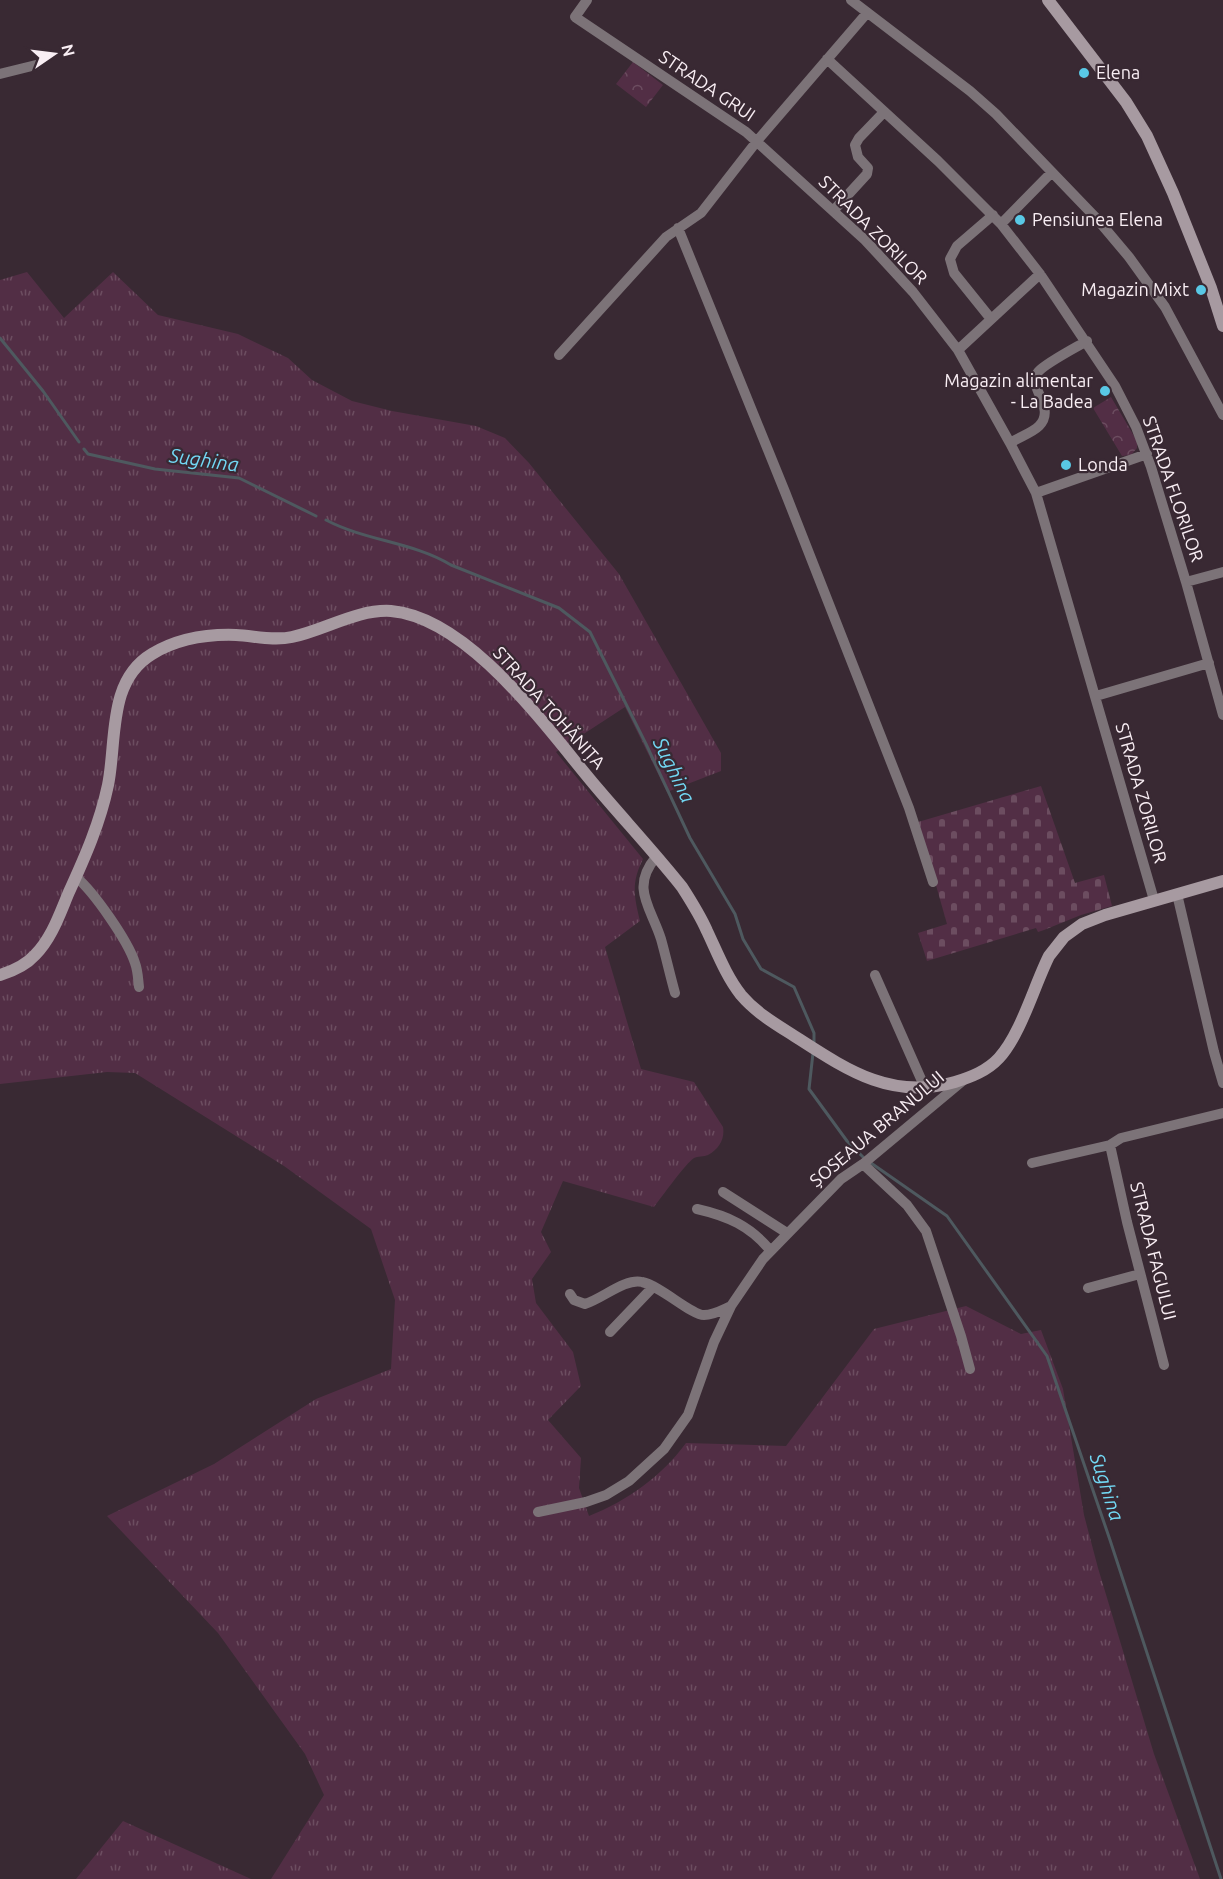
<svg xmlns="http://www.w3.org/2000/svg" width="1223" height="1879" font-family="Ubuntu,sans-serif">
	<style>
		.grass { fill: url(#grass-tufts) }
		.cemetery { fill: url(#cemetery-stones) }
		.park { fill: url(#park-crowns) }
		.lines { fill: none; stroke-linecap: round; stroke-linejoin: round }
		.stream { stroke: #4e595f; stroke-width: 3 }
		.minor { stroke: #7c7378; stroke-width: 10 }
		.secondary { stroke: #a79aa1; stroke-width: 12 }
		.poi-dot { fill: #59c8e5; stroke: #392933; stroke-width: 2 }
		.labels { text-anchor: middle; stroke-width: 4.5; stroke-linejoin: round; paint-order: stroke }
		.poi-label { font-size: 18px; fill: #f9eef4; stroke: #392933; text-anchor: start }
		.street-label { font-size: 18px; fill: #f9eef4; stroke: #392933 }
		.water-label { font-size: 20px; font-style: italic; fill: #72d8f4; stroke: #392933 }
	</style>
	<defs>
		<pattern id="grass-tufts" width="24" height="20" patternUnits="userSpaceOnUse" patternTransform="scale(1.5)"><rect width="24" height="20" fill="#522e45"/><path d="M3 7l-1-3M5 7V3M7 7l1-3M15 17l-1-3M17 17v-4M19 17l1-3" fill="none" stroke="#6c4d60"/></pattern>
		<pattern id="cemetery-stones" width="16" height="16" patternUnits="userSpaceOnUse" patternTransform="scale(1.5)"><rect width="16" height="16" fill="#522e45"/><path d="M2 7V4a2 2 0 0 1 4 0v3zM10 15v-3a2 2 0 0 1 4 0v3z" fill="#6c4d60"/></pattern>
		<pattern id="park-crowns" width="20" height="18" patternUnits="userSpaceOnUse" patternTransform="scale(1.5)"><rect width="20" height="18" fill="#522e45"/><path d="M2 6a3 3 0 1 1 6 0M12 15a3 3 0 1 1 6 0" fill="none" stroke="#6c4d60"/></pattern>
	</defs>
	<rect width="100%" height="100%" fill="#392933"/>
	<path class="grass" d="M27 272 64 318 113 272 158 315 238 334 288 358 312 380 352 401 392 411 476 426 505 438 529 463 619 574 721 753V771L667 792 625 707 556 752 643 859C631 883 634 896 640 921L605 947 641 1069 694 1082 723 1127C725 1139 719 1149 708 1155 704 1157 697 1156 694 1158 686 1163 661 1198 654 1207L563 1181 541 1232 551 1252 532 1279 536 1303 573 1352 581 1386 548 1420 581 1458 579 1488 589 1516C627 1501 662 1476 686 1443L786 1446 874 1329 966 1306 1021 1334 1041 1330 1063 1389 1084 1515 1098 1568 1154 1754 1200 1879H271L324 1795 305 1754 218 1633 107 1516 214 1464 316 1399 391 1369 395 1300 371 1229 284 1166 135 1073 107 1072 0 1084V280Z
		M123 1821 251 1879H76Z"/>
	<path class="cemetery" d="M1041 786 1075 883 1104 875 1112 906 1081 915 1044 930 1038 932 1036 928 927 961 918 933 947 924 918 822Z"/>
	<path class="park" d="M633 62 663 85 646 107 616 84Z
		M1111 397 1137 441V448L1131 455 1122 456 1093 408Z"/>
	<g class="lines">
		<path class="stream" d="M0 338 43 391 79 442
			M84 449 88 454 155 469 239 478 316 516
			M326 520C366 541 413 542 451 565L559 608 590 632 646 744 690 838 735 914 743 939 761 969 794 987 814 1033V1043
			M813 1053 809 1089 847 1141 863 1157
			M871 1163 947 1216 1047 1356 1110 1540 1221 1879"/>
		<path class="minor" d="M587 0 575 17 746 132 865 240 913 292 958 350 1010 443 1036 493 1154 900
			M851 0 970 91 996 114 1097 219 1129 257 1165 307 1223 415
			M827 59 938 161 1001 224 1040 274 1115 386 1136 427 1151 467 1186 582 1223 715
			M0 74 36 65
			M834 210 867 174 868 168 858 157 855 145 859 138 884 112
			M1001 224 1052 172
			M678 228 785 492 909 808 933 882
			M991 319 954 273 950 259 957 246 993 215
			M958 350 1040 274
			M559 355 666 237 701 213 757 141 867 13
			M1010 443C1019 437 1032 433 1039 426 1057 408 1026 387 1038 372 1046 363 1075 348 1087 341
			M1036 493 1147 454
			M1186 582 1223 572
			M1096 696 1209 663
			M656 857C630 888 651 907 661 939 666 957 670 975 675 993
			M76 877C94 892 128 941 135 963 138 971 138 979 139 987
			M1177 894 1214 1052 1223 1083
			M875 975 925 1088
			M1110 1145 1127 1222 1164 1365
			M1032 1163 1110 1145 1121 1138 1223 1113
			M863 1164 907 1205 926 1231 961 1336 970 1369
			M723 1192 787 1233
			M697 1209C728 1216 750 1226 770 1250
			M1088 1288 1140 1274
			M570 1294 574 1300 585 1304C602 1299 625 1278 642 1282 661 1286 691 1315 704 1315 714 1315 722 1310 731 1306
			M610 1332 653 1287
			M538 1512 586 1502 606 1495 629 1481 664 1449 688 1415 714 1342 731 1306 763 1259 841 1179 863 1164 965 1079"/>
		<path class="secondary" d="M1048 0 1126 102 1147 136 1173 193 1211 288 1223 326
			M0 975C13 971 26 965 35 955 52 938 60 913 69 892 85 857 100 823 108 785 117 741 107 681 152 654 177 639 207 634 236 635 255 636 273 641 292 637 325 630 357 609 391 611 471 618 550 733 598 789 626 822 655 853 682 887 691 901 700 915 707 931 717 952 726 976 741 995 757 1014 779 1026 799 1039 850 1072 893 1100 955 1082 971 1077 987 1071 999 1058 1021 1034 1034 986 1049 956L1064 937 1082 924 1105 915 1223 881"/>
	</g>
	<g class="poi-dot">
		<circle cx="1084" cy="73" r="6"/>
		<circle cx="1020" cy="220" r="6"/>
		<circle cx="1201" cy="290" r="6"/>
		<circle cx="1105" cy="391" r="6"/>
		<circle cx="1066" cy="465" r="6"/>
	</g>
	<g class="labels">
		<g class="poi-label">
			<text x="1096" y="79">Elena</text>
			<text x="1032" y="226">Pensiunea Elena</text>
			<text x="1189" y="296" text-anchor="end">Magazin Mixt</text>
			<text x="1093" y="387" text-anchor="end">Magazin alimentar<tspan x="1093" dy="21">- La Badea</tspan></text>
			<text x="1078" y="471">Londa</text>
		</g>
		<g class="street-label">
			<text transform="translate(707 86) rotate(34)" y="6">STRADA GRUI</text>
			<text transform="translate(873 230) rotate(45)" y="6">STRADA ZORILOR</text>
			<text transform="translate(1173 489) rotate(71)" y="6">STRADA FLORILOR</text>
			<text transform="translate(549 708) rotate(48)" y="6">STRADA TOHĂNIȚA</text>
			<text transform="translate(1141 793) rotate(74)" y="6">STRADA ZORILOR</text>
			<text transform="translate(877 1129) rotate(-40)" y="6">ȘOSEAUA BRANULUI</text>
			<text transform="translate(1153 1251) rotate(76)" y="6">STRADA FAGULUI</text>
		</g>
		<g class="water-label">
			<text transform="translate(204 460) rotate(8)" y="7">Sughina</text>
			<text transform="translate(674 770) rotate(64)" y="7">Sughina</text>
			<text transform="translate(1107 1487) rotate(72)" y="7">Sughina</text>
		</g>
	</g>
	<g transform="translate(54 54) rotate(76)" stroke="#392933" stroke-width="4.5" paint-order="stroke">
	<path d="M0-4.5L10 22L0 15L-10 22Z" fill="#f9eef4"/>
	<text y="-9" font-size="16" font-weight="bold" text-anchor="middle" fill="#f9eef4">N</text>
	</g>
</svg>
